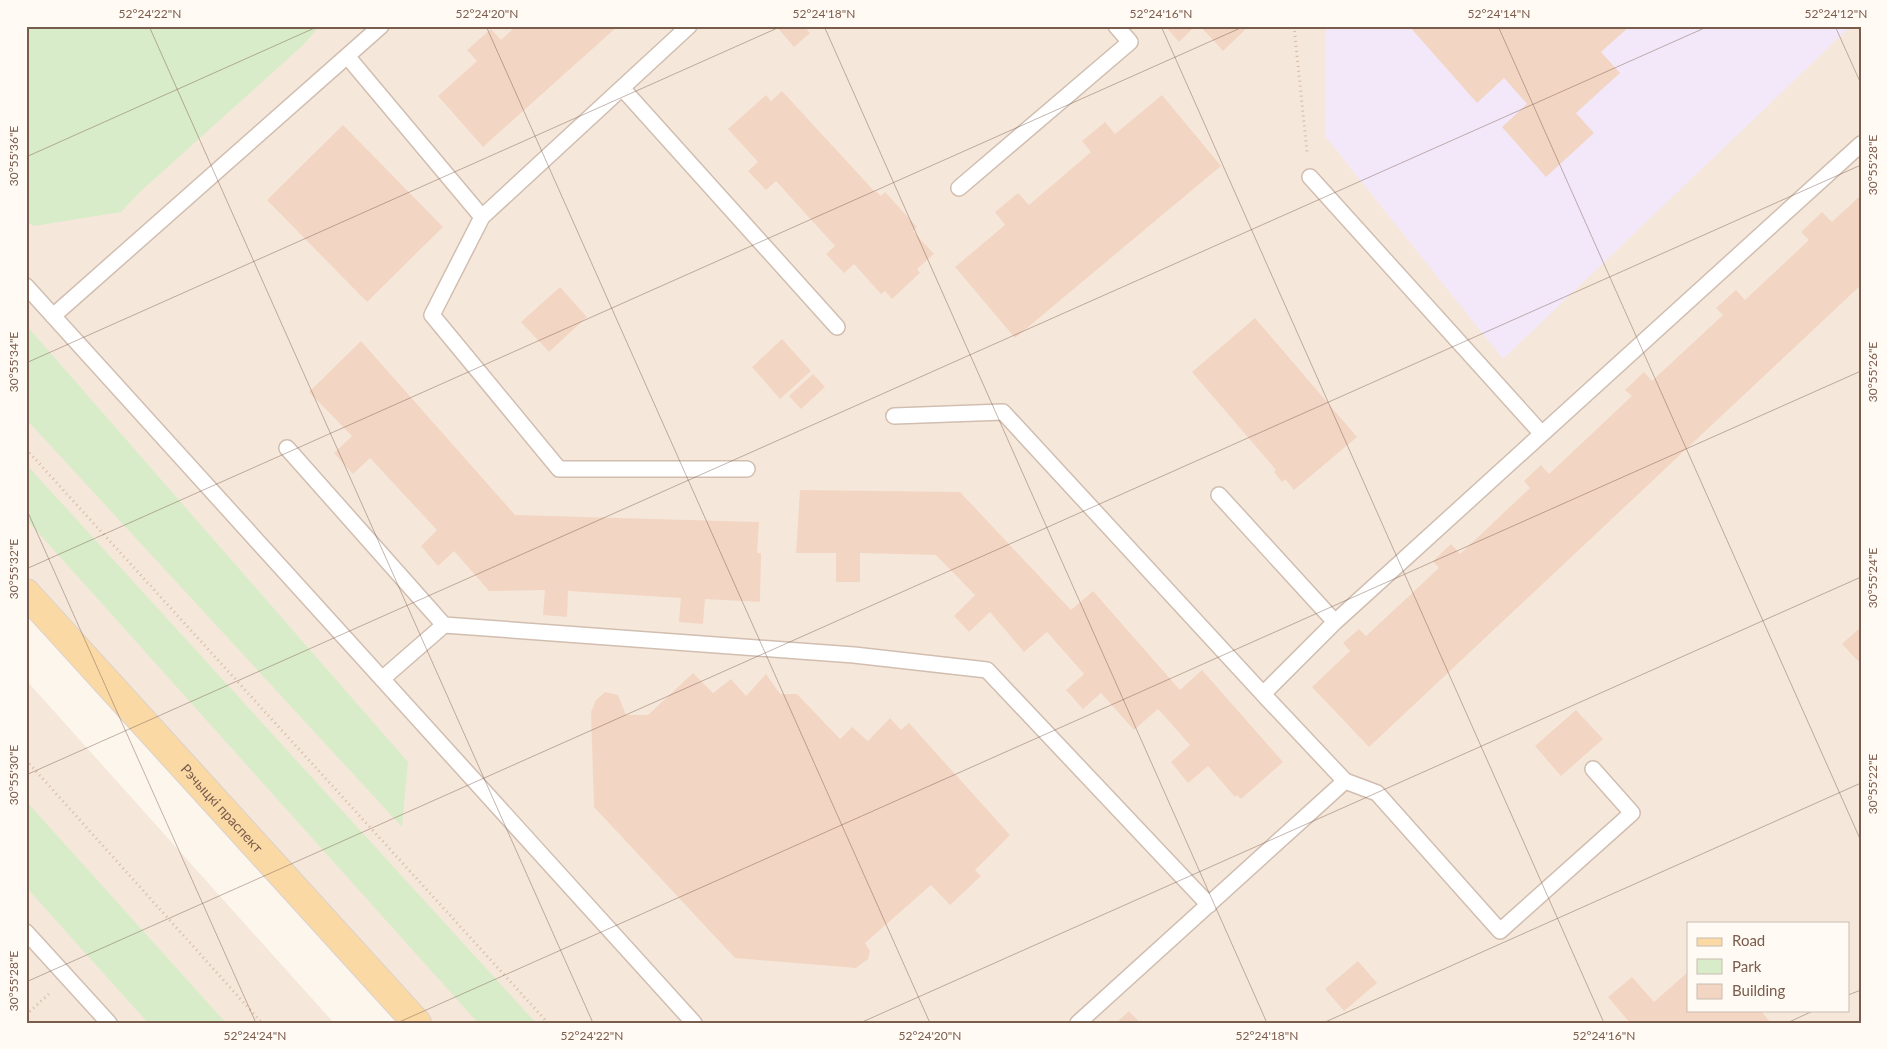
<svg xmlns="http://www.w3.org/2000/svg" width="1887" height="1049" font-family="Lato,sans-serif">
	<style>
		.residential { fill: #f5e8da; fill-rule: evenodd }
		.education { fill: #f3e8fa }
		.green { fill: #d8ecc9 }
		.building { fill: #f3d5c3 }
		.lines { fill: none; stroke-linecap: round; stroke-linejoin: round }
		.lane-casing { stroke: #d1beb0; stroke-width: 18 }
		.primary-casing { stroke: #dad1cd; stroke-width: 30 }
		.path { stroke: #d9b8a5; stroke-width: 3; stroke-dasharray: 1 4; stroke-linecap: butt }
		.lane { stroke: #fff; stroke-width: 15 }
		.primary { stroke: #fbd9a5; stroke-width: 28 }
		.ticks { fill: none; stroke: #7a5c4d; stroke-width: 1; stroke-opacity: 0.45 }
		.labels { text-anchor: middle; stroke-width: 4.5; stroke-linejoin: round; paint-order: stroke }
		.street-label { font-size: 14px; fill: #7a5c4d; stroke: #fffaf3 }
		.neatline { fill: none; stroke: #7a5c4d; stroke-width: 2 }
		.ticks-label { font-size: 12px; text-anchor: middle; fill: #7a5c4d }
	</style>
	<rect width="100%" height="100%" fill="#fdf6ec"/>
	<path class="residential" d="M26 26H1861V1023H415L26 590ZM1688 923H1848V1010H1688Z
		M26 680 334 1023H26Z"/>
	<path class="education" d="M1326 26H1851L1503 359 1325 136Z"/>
	<path class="green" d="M26 26H320L302 46 141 191 121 212 34 226 26 221Z
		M26 325 408 762 402 827 26 419Z
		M26 464 536 1023H478L26 519Z
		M26 801 226 1023H148L26 887Z"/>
	<path class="building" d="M516 26H618L483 147 438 96 477 61 467 50 491 29 501 40Z
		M776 26H804L810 33 794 47Z
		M1165 26H1195L1179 42Z
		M1200 26H1249L1223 51Z
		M1409 26H1630L1601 52 1620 73 1576 113 1594 133 1546 177 1502 127 1527 104 1504 78 1477 103Z
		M782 91 875 192 876 191 881 196 885 192 917 227 913 231 934 254 917 269 920 273 892 299 885 291 881 294 854 264 844 273 826 254 835 246 776 181 766 190 748 171 758 162 728 129 766 95 771 101Z
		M1162 95 1221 166 1015 338 955 267 1005 225 995 212 1018 193 1029 205 1091 152 1082 141 1105 122 1115 134Z
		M343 125 443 227 367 302 267 200Z
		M1861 195V285L1369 747 1312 687 1350 651 1343 643 1359 629 1366 636 1439 568 1433 561 1451 544 1460 554 1530 488 1524 481 1541 465 1549 474 1632 396 1625 390 1644 372 1652 381 1723 315 1716 308 1736 290 1745 300 1809 240 1801 232 1822 212 1832 222Z
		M560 287 587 317 549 352 521 322Z
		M1255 318 1357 437 1294 490 1285 479 1282 482 1274 472 1276 470 1192 372Z
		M782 339 811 371 780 399 752 367Z
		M361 341 515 515 759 522 757 553H761L760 602 705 599 703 624 679 622 681 598 568 591 567 617 543 615 545 590 489 591 454 551 438 566 421 546 437 530 370 458 353 474 334 453 352 436 309 392Z
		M813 374 825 387 801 409 789 396Z
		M800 490 960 492 1071 610 1093 591 1180 690 1202 670 1283 762 1241 799 1237 795 1235 797 1208 766 1188 783 1171 762 1190 745 1158 709 1134 730 1101 693 1083 709 1066 690 1084 674 1047 632 1024 652 990 612 969 632 954 616 975 595 936 555 860 553V582H836V553H796Z
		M1861 627V664L1842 644Z
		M693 673 713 693 731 679 746 696 766 674 780 694H797L840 739 852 727 868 741 890 718 901 730 909 723 1010 835 975 870 981 876 950 905 931 885 865 943 870 951 868 959 856 968 735 958 594 807 591 712 596 700 605 692 618 695 626 715H648Z
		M1576 710 1603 739 1561 776 1535 746Z
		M1358 961 1377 983 1344 1011 1325 989Z
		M1688 972V1010H1760L1771 1023H1630L1608 997 1632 977 1654 1002Z
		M1129 1011 1140 1023H1116Z"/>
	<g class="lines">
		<defs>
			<path id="lane" d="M347 56 482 217 432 315 559 469H747
				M622 88 837 327
				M1310 177 1542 434
				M959 188 1130 42 1116 26
				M482 217 689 26
				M26 286 694 1023
				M53 316 381 26
				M894 416 1003 412 1263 694
				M287 448 444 625
				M1219 495 1335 622
				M382 679 444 625 854 655 987 670 1209 905
				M1345 781 1377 793 1500 931 1632 813 1593 769
				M26 932 109 1023
				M1078 1023 1345 781 1263 694 1335 622 1861 144"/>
			<g id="primary">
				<path id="s1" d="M26 593 417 1023"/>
			</g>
		</defs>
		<use href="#lane" class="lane-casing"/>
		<use href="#primary" class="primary-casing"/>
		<path class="path" d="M1294 26 1307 152
			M26 449 548 1023
			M26 760 262 1023
			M26 1015 50 993"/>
		<use href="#lane" class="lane"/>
		<use href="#primary" class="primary"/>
	</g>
	<path class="ticks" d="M149 26 593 1023M486 26 930 1023M824 26 1267 1023M1161 26 1604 1023M1498 26 1861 841M1835 26 1861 84M26 157 319 26M26 363 782 26M26 508 256 1023M26 569 1245 26M26 775 1709 26M26 982 1861 165M1848 995 1861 990M397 1023 1861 371M860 1023 1861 577M1323 1023 1861 783M1787 1023 1815 1010"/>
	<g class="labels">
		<g class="street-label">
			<text dy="5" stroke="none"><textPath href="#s1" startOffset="291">Рэчыцкі праспект</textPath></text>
		</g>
	</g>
	<rect width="1887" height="1049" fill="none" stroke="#fffaf3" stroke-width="55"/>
	<rect x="1687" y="922" width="162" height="90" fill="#fffaf3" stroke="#cabbb1"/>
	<rect x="1697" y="938" width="25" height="8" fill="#fbd9a5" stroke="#cabbb1"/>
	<text x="1732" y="946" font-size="15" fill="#7a5c4d">Road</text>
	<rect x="1697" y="959" width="25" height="15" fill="#d8ecc9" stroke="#cabbb1"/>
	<text x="1732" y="972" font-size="15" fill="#7a5c4d">Park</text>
	<rect x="1697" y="984" width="25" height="15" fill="#f3d5c3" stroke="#cabbb1"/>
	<text x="1732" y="996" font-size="15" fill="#7a5c4d">Building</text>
	<rect x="28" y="28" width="1832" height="994" class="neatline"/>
	<g class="ticks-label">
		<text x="150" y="18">52°24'22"N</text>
		<text x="487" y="18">52°24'20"N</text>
		<text x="824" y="18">52°24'18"N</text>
		<text x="1161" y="18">52°24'16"N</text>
		<text x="1499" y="18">52°24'14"N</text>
		<text x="1836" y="18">52°24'12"N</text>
		<text transform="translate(14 156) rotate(-90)" y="4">30°55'36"E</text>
		<text transform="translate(1873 165) rotate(-90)" y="4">30°55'28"E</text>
		<text transform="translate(14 362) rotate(-90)" y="4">30°55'34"E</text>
		<text transform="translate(1873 372) rotate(-90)" y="4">30°55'26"E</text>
		<text transform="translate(14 569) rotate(-90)" y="4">30°55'32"E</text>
		<text transform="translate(1873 578) rotate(-90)" y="4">30°55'24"E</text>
		<text transform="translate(14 775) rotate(-90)" y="4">30°55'30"E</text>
		<text transform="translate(1873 784) rotate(-90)" y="4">30°55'22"E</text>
		<text transform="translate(14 981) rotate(-90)" y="4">30°55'28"E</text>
		<text x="255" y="1040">52°24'24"N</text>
		<text x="592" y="1040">52°24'22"N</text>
		<text x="930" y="1040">52°24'20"N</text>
		<text x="1267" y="1040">52°24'18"N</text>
		<text x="1604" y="1040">52°24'16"N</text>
	</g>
</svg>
